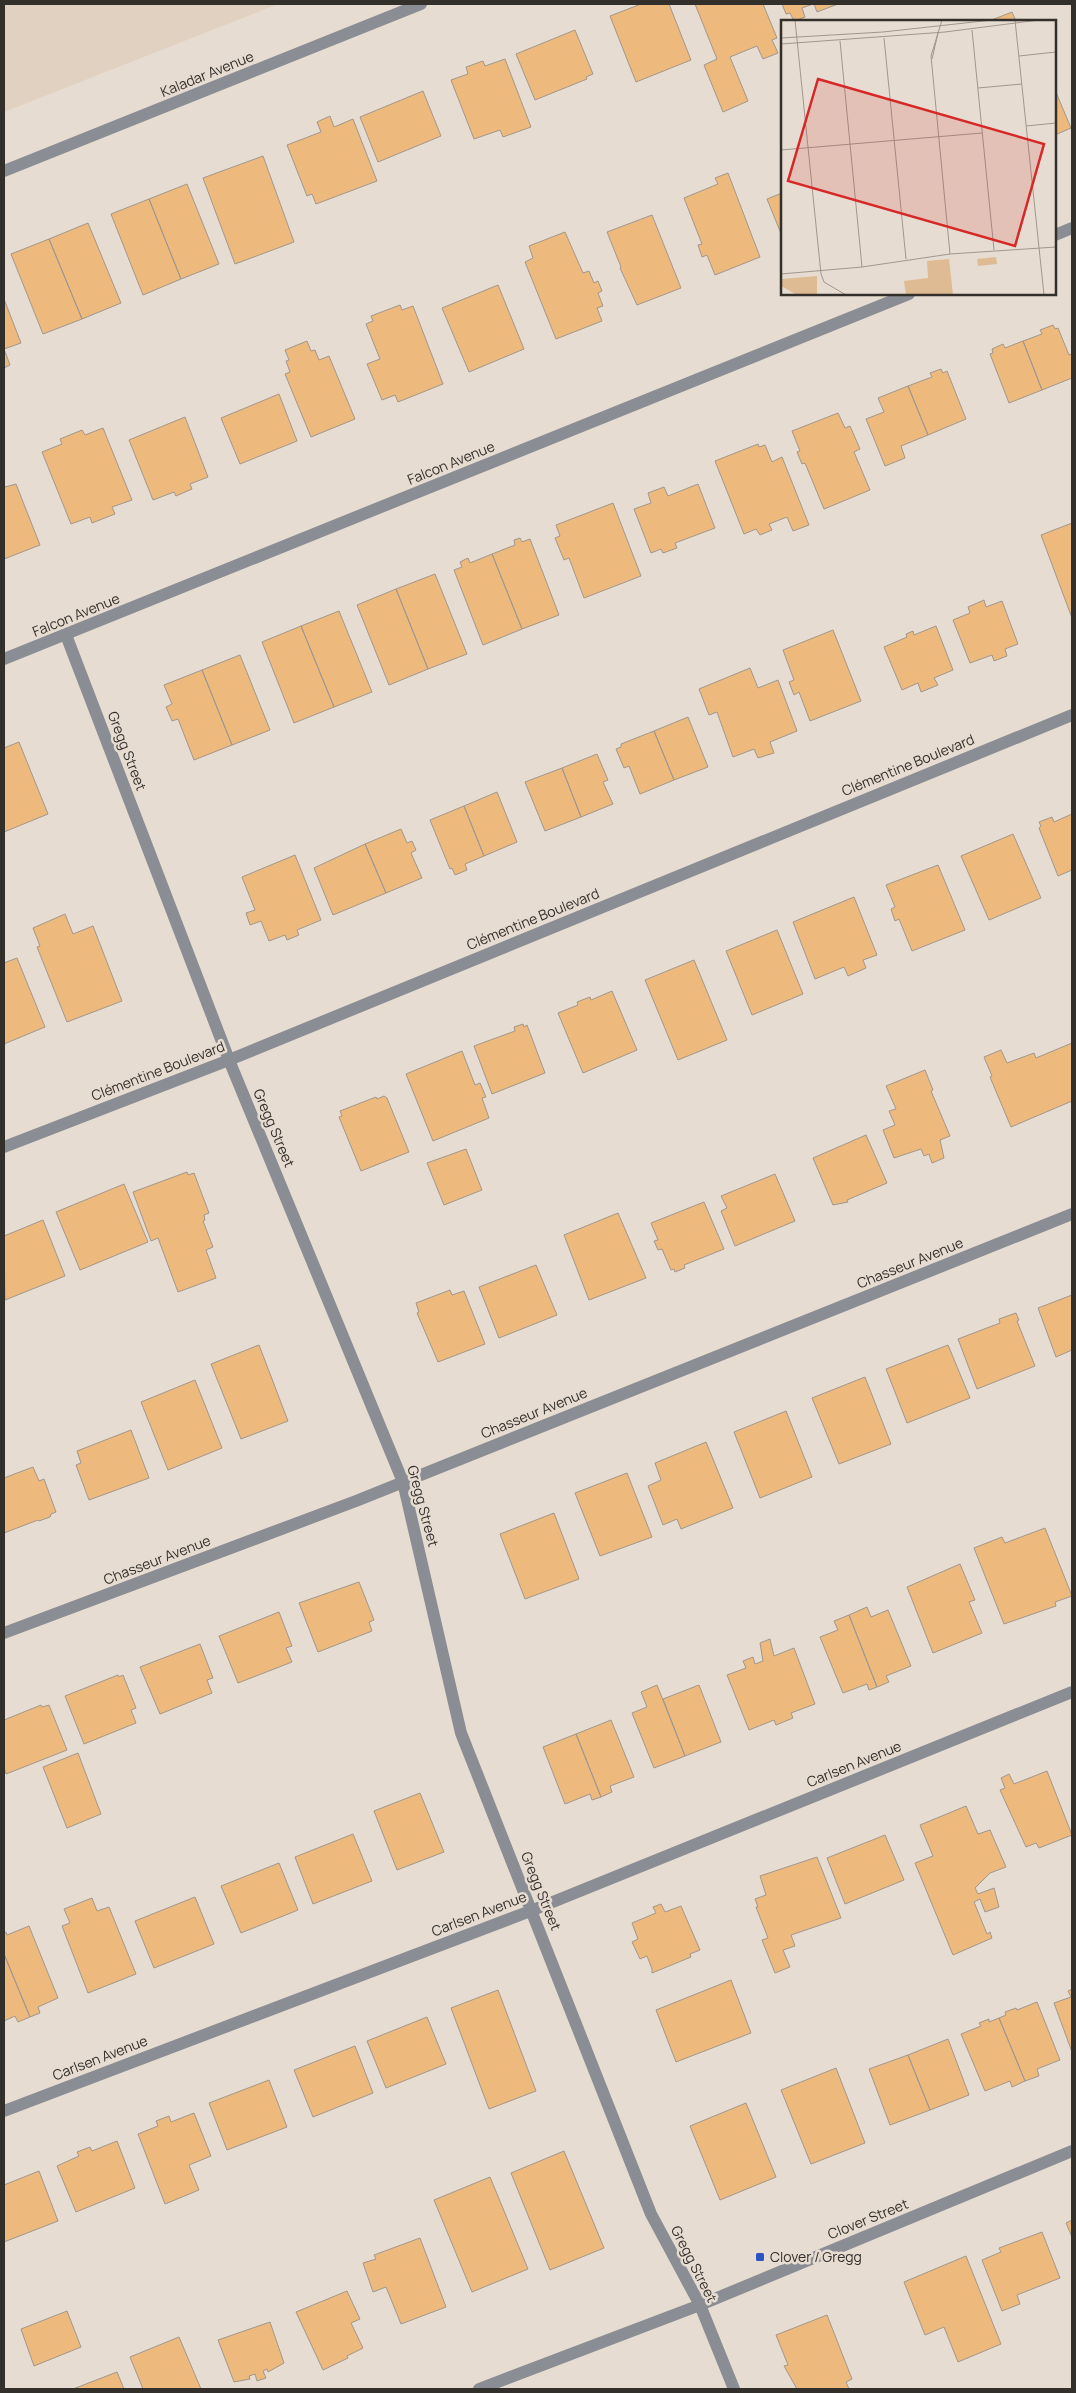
<svg xmlns="http://www.w3.org/2000/svg" width="1076" height="2393" font-family="Manrope,sans-serif">
	<style>
		.built { fill: #e1d1c0 }
		.building { fill: #edb97d; stroke: #a1978d }
		.lines { fill: none; stroke-linecap: round; stroke-linejoin: round }
		.minor { stroke: #8a8d93; stroke-width: 12 }
		.poi-dot { fill: #2c55c4; stroke: #e7dcd1; stroke-width: 2 }
		.labels { text-anchor: middle; stroke-width: 5; stroke-linejoin: round; paint-order: stroke }
		.street-label { font-size: 14px; fill: #332f2b; stroke: #e7dcd1 }
		.poi-label { font-size: 14px; fill: #332f2b; stroke: #e7dcd1; text-anchor: start }
		.inset-road { fill: none; stroke: #9f978f; stroke-width: 1 }
		.view { fill: #d62828; fill-opacity: 0.15; stroke: #d62828; stroke-width: 2.5 }
		.inset-edge { fill: none; stroke: #332f2b; stroke-width: 2.5 }
	</style>
	<rect width="100%" height="100%" fill="#e7dcd1"/>
	<path class="built" d="M4 4H278L4 112Z"/>
	<path class="building" d="M641 4H669L691 60 636 82 610 16Z
		M695 4H763L777 38 772 40 778 53 763 59 757 46 730 57 748 101 723 112 704 65 717 59Z
		M782 4H813L802 8 805 17 794 21 790 13 786 14Z
		M814 4H838L817 12Z
		M1012 12 1016 21H989Z
		M575 30 593 74 586 77 587 79 535 100 516 54Z
		M505 59 531 127 503 137 500 130 474 139 451 80 468 74 466 67 483 61 485 66Z
		M1055 90 1071 128 1055 135Z
		M423 91 441 136 378 162 360 117Z
		M330 116 334 127 353 119 377 181 316 204 312 194 307 196 287 145 321 132 317 122Z
		M263 156 294 242 235 264 203 178Z
		M728 173 760 257 715 275 707 255 702 257 698 245 702 244 684 198 718 184 715 178Z
		M187 184 219 264 181 279 149 199Z
		M782 193V236L767 199Z
		M149 199 181 279 143 295 111 214Z
		M652 215 681 288 637 305 620 268 621 267 607 232Z
		M88 223 121 303 82 319 49 239Z
		M565 232 583 273 589 271 594 283 598 281 602 291 598 293 603 306 597 308 602 321 556 339 525 262 533 258 529 246Z
		M49 239 82 319 43 334 11 254Z
		M498 285 524 349 469 372 442 308Z
		M4 299 21 343 4 349 10 365 4 368Z
		M400 305 402 310 413 306 443 384 398 402 395 395 382 400 367 364 380 359 366 324 373 321 371 316Z
		M1053 325 1055 329 1058 328 1069 355 1072 354V378L1042 390 1023 341 1042 334 1040 330Z
		M307 341 311 351 315 350 319 360 329 356 355 419 311 437 285 374 290 372 286 361 289 360 285 350Z
		M1023 341 1042 390 1009 403 990 354 993 353 992 349 1003 344 1005 348Z
		M941 369 943 373 947 371 966 419 928 435 908 386 932 377 930 373Z
		M908 386 928 435 901 446 905 458 885 466 866 419 884 412 878 398Z
		M279 394 297 441 240 464 221 418Z
		M838 413 845 428 850 426 860 449 854 452 870 490 824 509 805 463 802 464 797 452 800 451 792 431Z
		M185 417 208 477 190 484 192 489 176 496 174 492 153 500 129 440Z
		M103 428 132 500 112 507 115 514 92 523 90 517 71 524 42 452 62 444 60 439 82 430 85 435Z
		M758 444 759 447 765 445 772 462 782 457 809 525 793 531 787 517 769 524 772 530 760 535 756 529 744 534 715 461Z
		M4 484 5 487 16 484 40 545 4 559Z
		M698 484 715 528 675 543 677 548 663 553 661 549 651 553 634 509 651 503 648 493 664 487 668 496Z
		M613 503 641 576 584 598 569 558 564 560 555 538 560 536 556 525Z
		M1072 523V618L1041 535Z
		M520 538 522 542 530 539 559 615 522 629 492 554 515 545 514 540Z
		M492 554 522 629 483 645 454 570 462 567 460 562 468 558 470 563Z
		M435 574 467 654 428 669 396 589Z
		M396 589 428 669 389 685 357 605Z
		M984 600 986 607 1002 601 1018 644 1005 649 1007 656 994 661 992 655 970 663 953 620 970 613 968 607Z
		M339 611 372 692 334 707 301 626Z
		M301 626 334 707 294 723 262 642Z
		M936 626 953 670 934 678 938 685 921 692 918 683 902 690 884 647 907 637 906 634 913 631 914 635Z
		M833 630 861 701 810 721 799 692 794 695 789 682 794 680 783 650Z
		M240 655 270 730 232 745 202 670Z
		M750 668 758 688 778 680 797 731 770 742 774 753 758 758 754 749 733 757 717 712 709 715 699 689Z
		M202 670 232 745 194 760 178 719 172 721 166 707 172 704 164 685Z
		M688 717 708 767 674 780 654 731Z
		M654 731 674 780 640 794 629 766 624 768 616 749 621 747V744Z
		M19 742 48 814 4 832V748Z
		M597 754 608 780 603 782 613 804 581 817 562 768Z
		M562 768 581 817 545 831 525 782Z
		M497 792 517 842 484 856 464 806Z
		M464 806 484 856 465 864 467 870 455 875 452 868 450 869 430 820Z
		M1072 814V870L1058 876 1039 828 1041 826 1039 822 1052 817 1054 822Z
		M401 829 407 843 412 841 416 850 411 853 422 878 386 893 365 844Z
		M1013 834 1041 898 989 920 961 856Z
		M365 844 386 893 333 915 314 868Z
		M295 855 321 920 297 930 299 935 287 940 285 935 269 941 261 921 250 925 246 913 255 910 242 877Z
		M938 865 965 930 912 951 899 919 895 921 891 909 895 907 886 885Z
		M854 897 877 955 863 960 866 968 848 976 844 967 815 979 793 922Z
		M65 914 73 934 93 926 122 1001 67 1022 37 947 40 946 33 928Z
		M777 930 803 994 752 1015 726 951Z
		M17 958 45 1027 4 1044V963Z
		M694 960 727 1040 678 1060 645 980Z
		M612 991 637 1050 583 1073 558 1013 578 1005 577 1002 590 997 591 1000Z
		M523 1024 524 1027 527 1025 545 1073 492 1094 474 1046 515 1031 514 1027Z
		M1072 1043V1101L1011 1127 990 1077 992 1076 984 1057 1001 1050 1007 1063 1034 1053 1036 1058Z
		M462 1051 475 1085 480 1083 486 1097 482 1098 489 1118 433 1141 406 1074Z
		M925 1070 933 1090 931 1091 950 1136 940 1140 944 1158 932 1163 929 1154 924 1156 921 1149 894 1158 883 1130 895 1125 889 1111 896 1109 886 1086Z
		M384 1096 387 1098 409 1152 361 1171 339 1117 342 1116 340 1111 376 1097 377 1099Z
		M866 1135 887 1183 847 1200 848 1202 833 1205 813 1158Z
		M466 1149 482 1190 444 1205 427 1163Z
		M187 1172 188 1175 194 1173 209 1213 204 1215 205 1220 203 1221 213 1247 206 1250 216 1278 178 1292 158 1238 151 1241 133 1192Z
		M775 1174 795 1221 735 1246 721 1211 727 1208 721 1196Z
		M124 1184 148 1242 80 1270 56 1212Z
		M704 1202 724 1249 684 1265 685 1268 675 1272 674 1269 671 1270 662 1249 658 1250 654 1241 658 1240 651 1223Z
		M618 1213 646 1278 589 1300 564 1235Z
		M43 1220 65 1276 5 1300 4 1236Z
		M536 1265 557 1315 499 1338 479 1287Z
		M450 1290 452 1295 464 1291 485 1344 438 1362 417 1313 419 1312 416 1303Z
		M1072 1295V1350L1056 1357 1038 1308Z
		M1016 1313 1019 1320 1017 1321 1035 1366 977 1389 958 1339 1000 1323 999 1319Z
		M259 1345 288 1421 241 1439 211 1364Z
		M948 1345 970 1398 907 1423 886 1369Z
		M865 1377 891 1444 839 1464 812 1398Z
		M195 1380 222 1448 168 1470 141 1402Z
		M786 1411 812 1477 760 1498 734 1432Z
		M131 1430 149 1478 89 1500 76 1465 81 1463 77 1451Z
		M706 1442 733 1508 681 1529 677 1519 663 1525 648 1486 661 1480 655 1463Z
		M33 1467 39 1481 44 1479 56 1512 51 1514 50 1517 39 1521 38 1520 4 1533V1478Z
		M627 1473 652 1537 600 1556 575 1493Z
		M554 1513 579 1579 525 1599 500 1534Z
		M1045 1528 1072 1596 1055 1602 1056 1606 1004 1624 974 1548 1002 1537 1005 1543Z
		M960 1564 975 1600 969 1602 982 1633 933 1653 907 1587Z
		M359 1582 374 1620 369 1622 372 1631 318 1652 299 1603Z
		M867 1607 871 1617 888 1610 911 1666 886 1676 889 1682 877 1687 849 1615Z
		M279 1612 292 1646 286 1648 292 1662 238 1683 219 1636Z
		M849 1615 877 1687 869 1690 867 1684 843 1693 820 1637 838 1630 834 1621Z
		M770 1639 774 1656 794 1648 815 1704 791 1713 793 1718 776 1725 774 1720 749 1730 727 1675 746 1668 743 1661 753 1657 755 1664 763 1661 760 1643Z
		M200 1644 213 1678 207 1680 212 1693 160 1714 140 1667Z
		M118 1675 119 1677 123 1675 136 1708 131 1710 136 1723 84 1744 65 1696Z
		M657 1685 685 1756 654 1768 632 1713 647 1707 641 1692Z
		M699 1685 721 1742 685 1756 663 1699Z
		M41 1705 42 1707 49 1705 67 1750 6 1774 4 1767V1720Z
		M611 1720 634 1777 610 1786 612 1792 601 1797 576 1734Z
		M576 1734 601 1797 592 1800 590 1794 565 1804 543 1747Z
		M78 1753 101 1814 67 1828 43 1767Z
		M1047 1771 1072 1835 1039 1848 1036 1843 1026 1847 1000 1790 1005 1788 1001 1778 1009 1774 1014 1784Z
		M420 1793 444 1852 397 1870 374 1811Z
		M966 1806 978 1834 990 1830 1006 1867 990 1873 975 1888 978 1894 994 1888 999 1907 985 1912 980 1899 974 1902 987 1934 990 1932 992 1938 953 1955 915 1863 933 1856 920 1825Z
		M353 1834 372 1881 313 1904 295 1857Z
		M885 1835 904 1880 845 1904 827 1858Z
		M817 1857 841 1918 791 1935 795 1946 783 1950 790 1967 775 1973 762 1940 768 1938 756 1907H758L755 1899 766 1895 760 1876Z
		M279 1863 298 1910 241 1933 221 1886Z
		M195 1897 214 1944 154 1968 135 1921Z
		M92 1898 97 1911 109 1907 136 1974 88 1993 62 1926 70 1923 64 1909Z
		M661 1904 665 1912 681 1906 700 1950 690 1954 691 1957 652 1973V1969L647 1956 640 1959 632 1942 638 1939 632 1923 656 1913 653 1907Z
		M29 1926 58 1998 38 2007 40 2013 30 2017 4 1954V1933L6 1932 7 1935Z
		M4 1954 30 2017 18 2022 15 2016 4 2021Z
		M731 1980 751 2033 676 2062 656 2010Z
		M1072 1989V2052L1054 2003 1071 1997 1068 1991Z
		M498 1990 536 2091 489 2109 451 2008Z
		M1037 2002 1060 2060 1037 2069 1039 2076 1025 2081 999 2018 1006 2015 1005 2012 1016 2008 1017 2010Z
		M427 2017 446 2064 386 2088 367 2041Z
		M999 2018 1025 2081 1012 2087 1010 2081 985 2091 961 2034 981 2026 979 2023 989 2019V2022Z
		M948 2039 969 2095 930 2110 908 2055Z
		M355 2046 373 2093 313 2117 294 2070Z
		M908 2055 930 2110 890 2125 869 2069Z
		M836 2068 865 2143 811 2164 781 2090Z
		M269 2080 287 2127 227 2150 209 2103Z
		M746 2103 776 2177 720 2200 690 2126Z
		M194 2113 211 2156 189 2165 199 2190 165 2204 138 2134 158 2126 156 2121 169 2116 171 2122Z
		M117 2141 135 2188 76 2212 57 2166 79 2156 77 2152 90 2147 92 2151Z
		M564 2151 604 2248 550 2270 511 2173Z
		M39 2171 58 2221 4 2242V2185Z
		M490 2177 528 2269 472 2292 434 2200Z
		M1072 2220V2237L1066 2223Z
		M1042 2232 1060 2278 1017 2295 1020 2304 1002 2311 982 2260 1001 2252 999 2248Z
		M420 2238 446 2307 401 2324 386 2287 373 2292 363 2263 376 2259 374 2255Z
		M966 2256 1001 2344 958 2362 944 2327 925 2335 904 2282Z
		M347 2291 360 2319 351 2323 363 2348 347 2356 348 2358 323 2370 296 2312Z
		M67 2311 81 2347 34 2366 21 2329Z
		M827 2315 852 2379 846 2382 849 2389H797L784 2366 788 2365 776 2335Z
		M270 2322 284 2363 268 2372 267 2369 263 2371 266 2378 257 2381 255 2374 249 2376 250 2379 234 2382 218 2340Z
		M179 2337 201 2389H143L130 2357Z
		M117 2372 124 2389H73Z"/>
	<g class="lines">
		<path class="minor" d="M4 171 421 4
			M1055 235 1072 228
			M66 635 229 1060 403 1482 461 1733 651 2214 700 2305 734 2389
			M4 659 909 294
			M4 1147 229 1060 1072 715
			M4 1633 356 1501 1072 1214
			M4 2111 533 1910 1072 1692
			M479 2389 700 2305 1072 2151"/>
	</g>
	<rect class="poi-dot" x="755" y="2252" width="10" height="10" rx="2.5"/>
	<g class="labels">
		<g class="street-label">
			<text transform="translate(207 74) rotate(-22)" y="5">Kaladar Avenue</text>
			<text transform="translate(451 463) rotate(-22)" y="5">Falcon Avenue</text>
			<text transform="translate(76 615) rotate(-22)" y="5">Falcon Avenue</text>
			<text transform="translate(127 751) rotate(69)" y="5">Gregg Street</text>
			<text transform="translate(908 765) rotate(-22)" y="5">Clémentine Boulevard</text>
			<text transform="translate(533 919) rotate(-22)" y="5">Clémentine Boulevard</text>
			<text transform="translate(158 1071) rotate(-21)" y="5">Clémentine Boulevard</text>
			<text transform="translate(274 1128) rotate(67)" y="5">Gregg Street</text>
			<text transform="translate(910 1263) rotate(-22)" y="5">Chasseur Avenue</text>
			<text transform="translate(534 1413) rotate(-22)" y="5">Chasseur Avenue</text>
			<text transform="translate(423 1506) rotate(75)" y="5">Gregg Street</text>
			<text transform="translate(157 1560) rotate(-21)" y="5">Chasseur Avenue</text>
			<text transform="translate(854 1764) rotate(-22)" y="5">Carlsen Avenue</text>
			<text transform="translate(541 1891) rotate(68)" y="5">Gregg Street</text>
			<text transform="translate(479 1914) rotate(-21)" y="5">Carlsen Avenue</text>
			<text transform="translate(100 2058) rotate(-21)" y="5">Carlsen Avenue</text>
			<text transform="translate(868 2219) rotate(-22)" y="5">Clover Street</text>
			<text transform="translate(694 2264) rotate(63)" y="5">Gregg Street</text>
		</g>
		<g class="poi-label">
			<text x="770" y="2262">Clover / Gregg</text>
		</g>
	</g>
	<g transform="translate(781 20)">
		<rect width="275" height="275" fill="#e7dcd1"/>
		<path d="M215 237 216 244 197 246 196 239ZM168 239 172 275H125L123 261 147 258 146 241ZM36 256V275H16L0 266V259Z" fill="#dfbb93"/>
		<path class="inset-road" d="M14 0 40 254 43 262 65 275M161 0 150 36 169 234M234 0 263 275M191 10 213 230M0 18 102 12 211 0M103 18 125 239M59 21 81 247M0 24 164 12 258 0M238 36 275 32M151 39 157 13M197 68 241 64M245 106 275 103M0 130 201 113M0 254 81 247 169 234 275 227"/>
		<path class="view" d="M37 59 263 124 234 226 7 161Z"/>
		<rect width="275" height="275" class="inset-edge"/>
	</g>
	<rect width="1076" height="2393" fill="none" stroke="#332f2b" stroke-width="10"/>
</svg>
